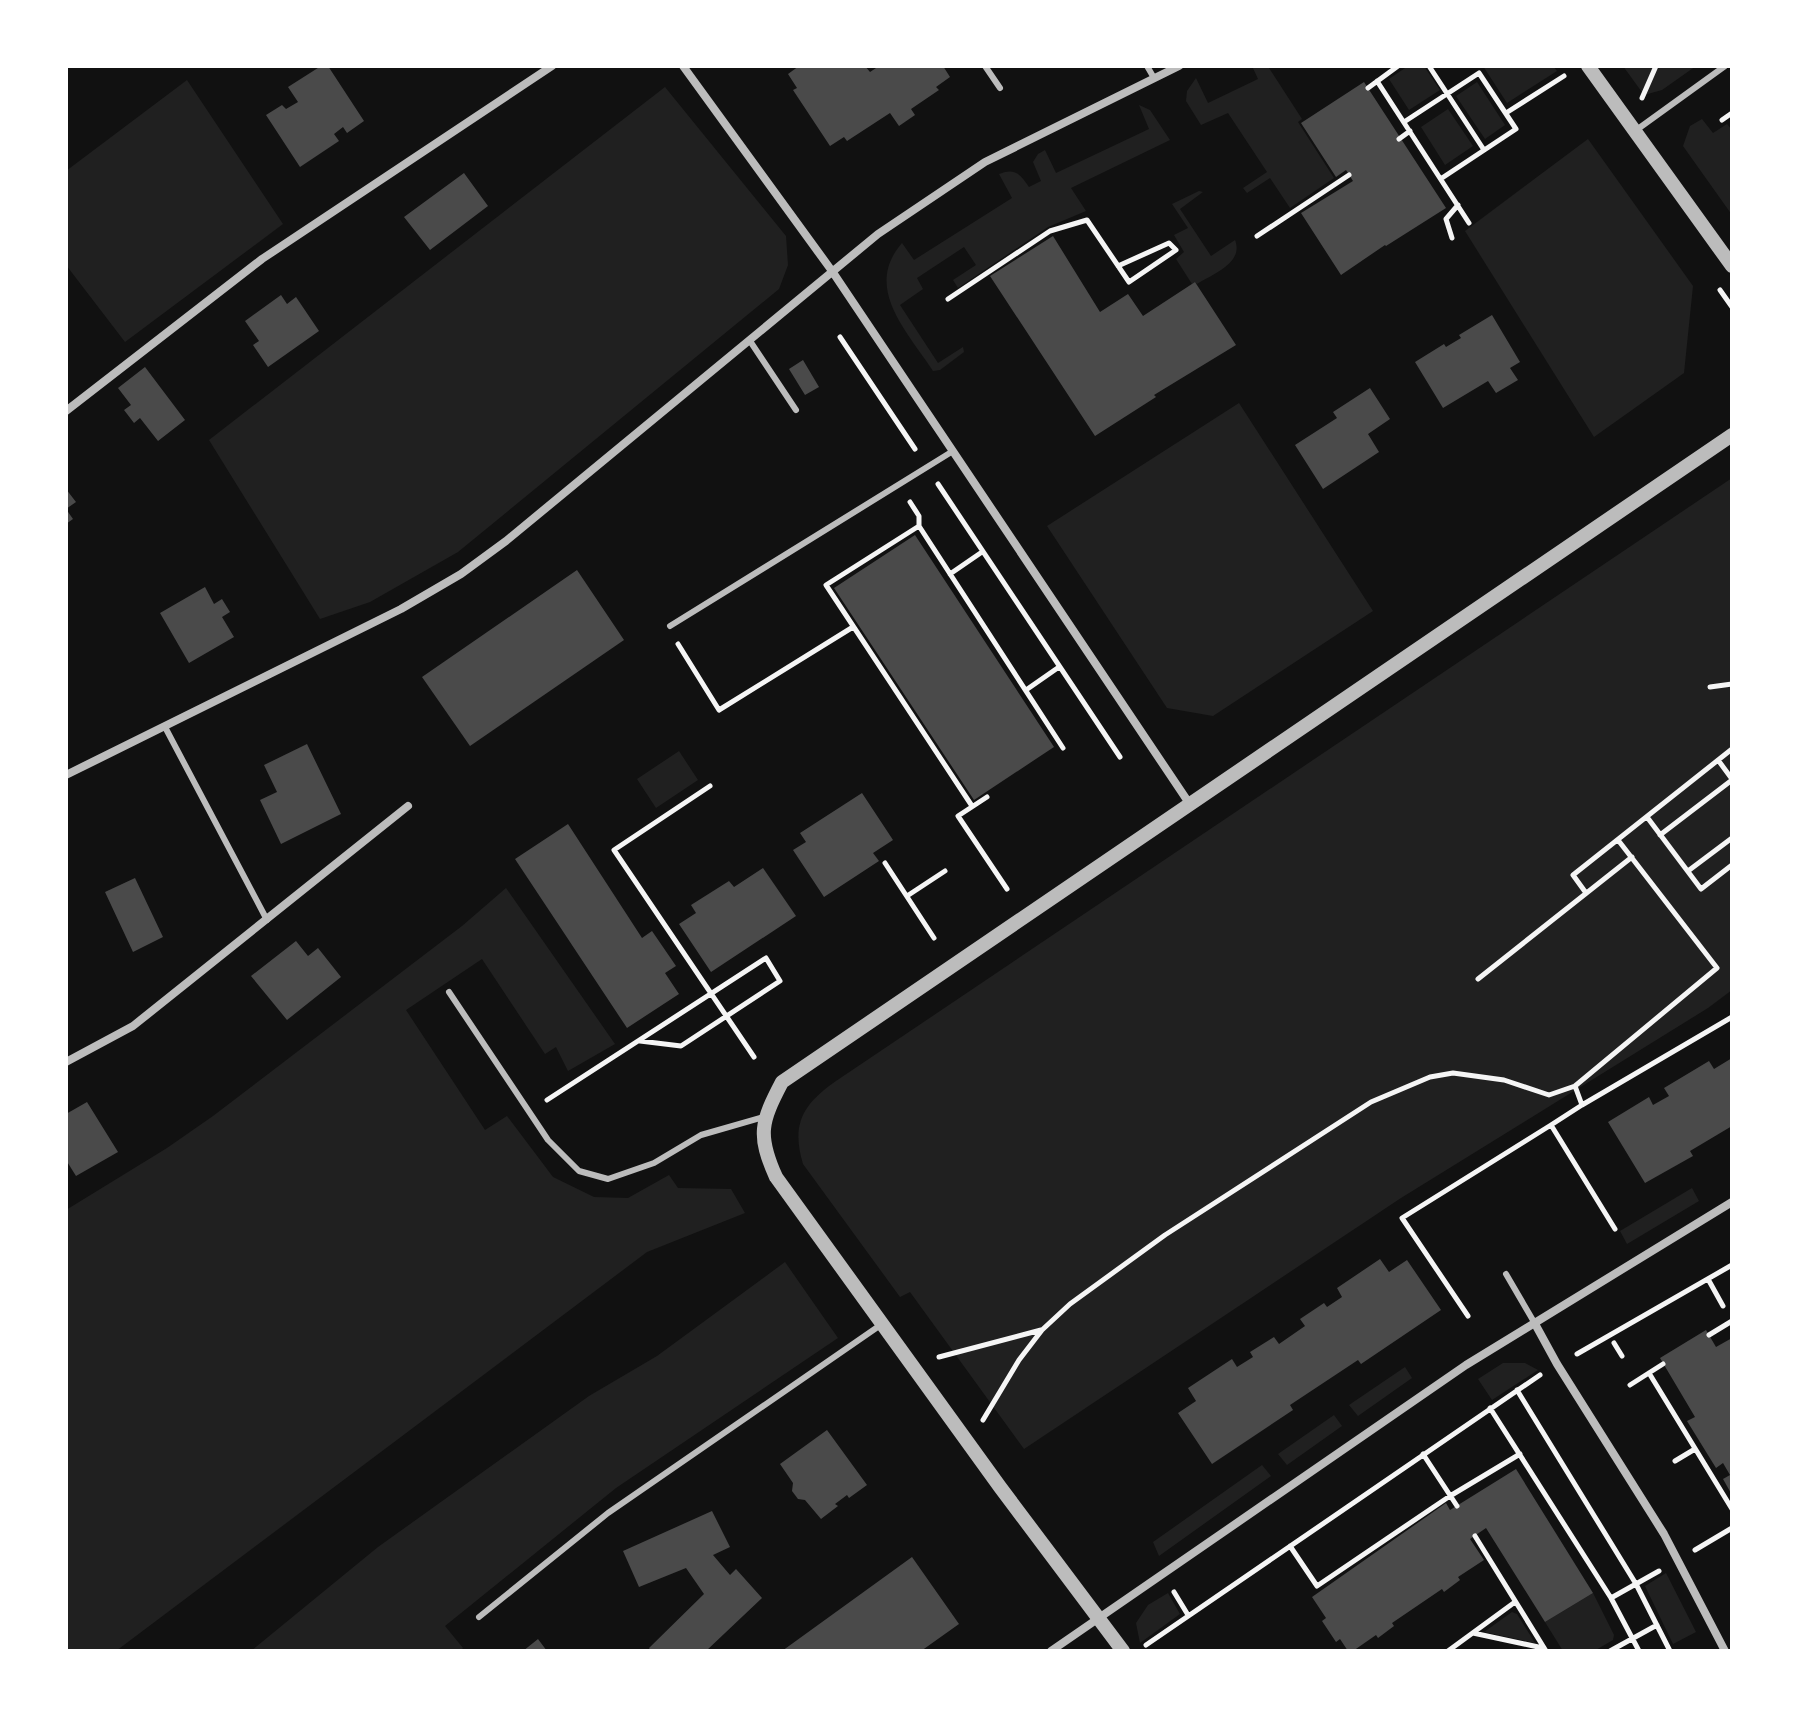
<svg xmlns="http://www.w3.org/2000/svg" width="1798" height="1717" font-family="'PT Sans Narrow',sans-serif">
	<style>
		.green { fill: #202020 }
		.building { fill: #4a4a4a }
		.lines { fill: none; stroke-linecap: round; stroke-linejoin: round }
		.path { stroke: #f5f5f5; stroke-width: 5 }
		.service { stroke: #bcbcbc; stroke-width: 6 }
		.minor { stroke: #bcbcbc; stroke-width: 8 }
		.tertiary { stroke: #bcbcbc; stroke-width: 14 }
	</style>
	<rect width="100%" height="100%" fill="#111"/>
	<path class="green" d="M1252 66 1269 68 1302 119 1298 122 1334 178 1290 208 1270 178 1247 193 1243 188 1267 172 1228 113 1201 125 1186 101 1187 91 1196 78 1208 103 1258 79Z
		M1408 66H1424L1440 90 1409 110 1389 79Z
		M1483 66H1553L1557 71 1507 103Z
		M1623 66H1696L1662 90 1644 95Z
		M187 80 283 224 125 342 66 265V171Z
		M1477 82 1505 125 1485 139 1456 96Z
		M665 87 786 236 788 265 779 289 458 552 370 602 320 619 209 440Z
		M1139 105 1150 110 1170 140 1071 188 1086 211 1048 227 958 288 953 280 976 265 964 247 917 278 923 289 900 305 938 363 963 347 964 352 940 370 933 371C907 331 863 288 902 243L914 260 1012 198 999 174C1015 168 1019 173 1029 187L1041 181 1033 162 1038 154 1045 150 1056 173 1149 129Z
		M1448 109 1473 146 1445 165 1421 127Z
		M1702 119 1713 133 1727 124 1732 130V215L1683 146 1690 126Z
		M1588 139 1693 286 1684 373 1594 437 1465 231Z
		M1199 191 1203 192 1180 209 1211 256 1235 240C1244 263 1213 274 1197 284L1195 282 1192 284 1176 259 1184 252 1174 235 1188 228 1172 204Z
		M1239 403 1373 611 1213 716 1167 708 1047 526Z
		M1732 478V990L1708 1008 1401 1198 1024 1449 910 1292 900 1297 803 1164C791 1124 803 1104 836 1081Z
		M679 751 698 780 656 808 637 779Z
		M506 888 615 1044 568 1071 556 1047 545 1054 482 959 406 1010 485 1130 507 1116 553 1177 594 1197 628 1198 669 1175 678 1188 731 1189 745 1213 647 1252 116 1651H66V1210L167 1148 213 1116 462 926Z
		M1692 1188 1699 1201 1627 1244 1620 1231Z
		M785 1262 838 1338 616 1488 445 1626 463 1648 460 1651H251L378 1547 589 1396 657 1356Z
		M1503 1363H1525L1538 1370 1492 1400 1478 1379Z
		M1405 1367 1412 1378 1358 1416 1349 1405Z
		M1334 1415 1342 1426 1287 1465 1278 1454Z
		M1262 1465 1271 1476 1159 1556 1153 1542Z
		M1666 1573 1696 1632 1673 1644 1645 1586Z
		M1168 1593 1180 1614 1140 1643 1136 1623 1148 1605Z
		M1593 1593 1614 1635 1613 1640 1594 1651H1563L1545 1622Z
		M1512 1612 1517 1614 1535 1643 1484 1632Z"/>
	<path class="building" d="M321 66H328L364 121 347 133 343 127 334 134 339 141 300 167 266 115 282 105 286 109 298 102 288 87Z
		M799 66H865L870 72 879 66H943L950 77 936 87 939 90 911 109 915 115 899 126 890 113 847 141 844 137 830 146 793 90 797 88 788 74Z
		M1364 82 1446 208 1386 246 1385 245 1341 275 1301 213 1353 181 1346 170 1336 177 1301 123Z
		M464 173 488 206 430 250 404 217Z
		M1053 236 1100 312 1128 294 1143 316 1195 282 1236 345 1154 395 1156 397 1095 436 990 276Z
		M281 295 287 304 296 297 319 331 268 367 253 345 259 341 245 321Z
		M1492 315 1520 362 1510 368 1518 380 1496 393 1488 381 1443 408 1415 362 1444 344 1446 347 1461 338 1459 335Z
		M803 360 819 387 805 395 789 369Z
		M145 367 185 420 158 441 140 418 134 423 124 410 131 405 118 388Z
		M1370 388 1390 419 1368 434 1379 452 1323 489 1295 445 1337 418 1333 412Z
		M66 489 76 502 66 509 73 519 66 524Z
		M915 535 1054 747 974 800 834 588Z
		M577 570 624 640 470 746 422 677Z
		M205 587 214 604 222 599 230 612 222 617 234 637 189 663 160 613Z
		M307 744 341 814 281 844 260 800 277 792 264 765Z
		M862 793 893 840 873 853 879 861 824 897 793 850 806 842 800 833Z
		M568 824 642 938 652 931 676 966 665 973 679 994 627 1028 515 859Z
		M763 868 796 916 711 972 679 924 696 913 691 905 729 881 734 887Z
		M135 878 163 937 133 952 105 892Z
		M296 941 308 956 318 948 341 977 287 1020 251 976Z
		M1732 1058V1126L1690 1151 1693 1156 1645 1183 1608 1122 1649 1097 1653 1105 1669 1096 1664 1088 1709 1061 1714 1069Z
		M87 1102 118 1152 76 1176 66 1160V1114Z
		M1380 1259 1389 1272 1407 1260 1441 1310 1361 1364 1358 1360 1290 1405 1293 1410 1212 1464 1178 1413 1196 1401 1188 1388 1232 1359 1237 1367 1253 1357 1250 1352 1274 1337 1279 1344 1305 1326 1300 1319 1324 1303 1327 1307 1342 1297 1337 1288Z
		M1706 1330 1716 1347 1732 1338V1495L1723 1479 1730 1475 1723 1463 1716 1468 1687 1421 1695 1417 1660 1358Z
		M827 1430 867 1485 849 1498 847 1495 835 1504 838 1506 821 1519 805 1500 798 1499 792 1491 793 1483 780 1464Z
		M1516 1469 1593 1593 1545 1622 1486 1528 1470 1539 1484 1560 1458 1577 1460 1580 1444 1592 1442 1589 1392 1623 1394 1626 1378 1638 1376 1635 1353 1651H1348L1340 1639 1336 1642 1322 1621 1326 1618 1312 1597 1446 1503 1450 1510Z
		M712 1511 730 1547 713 1555 730 1575 736 1569 762 1598 706 1651H651L649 1648 704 1594 686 1568 639 1587 623 1551Z
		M912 1557 959 1624 921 1651H782Z
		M538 1639 547 1651H523Z"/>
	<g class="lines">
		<path class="path" d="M1429 66 1484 150
			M1377 81 1469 223
			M1368 88 1398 66
			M1642 98 1656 66
			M1506 113 1564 76
			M1722 120 1732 113
			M1404 122 1479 73 1516 129 1442 178
			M1399 139 1410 131
			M1257 236 1349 175
			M1452 238 1446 219 1458 205
			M1720 290 1732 307
			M948 299 1050 231 1087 220 1129 282 1176 250 1169 243 1118 266
			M840 337 915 449
			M938 484 1120 757
			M910 502 919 516V526L1063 748
			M919 526 826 585 972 806
			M950 574 982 552
			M678 644 719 710 853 627
			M1710 687 1732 684
			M1026 690 1059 667
			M1718 760 1732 779
			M710 786 614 850 754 1057
			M987 797 958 816 1007 889
			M1647 817 1701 889 1732 865
			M1660 835 1732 780
			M885 863 934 938
			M1688 871 1732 838
			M1586 893 1573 875 1732 749
			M907 896 945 871
			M1478 979 1632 857
			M547 1100 766 958 780 981 681 1046 640 1041
			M1582 1105 1732 1017
			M1615 1229 1551 1125 1582 1105 1575 1086 1717 968 1618 840
			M1708 1279 1723 1306
			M1468 1316 1402 1218 1551 1125
			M1709 1335 1732 1321
			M1614 1343 1622 1356
			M1577 1354 1732 1265
			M939 1357 1041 1330
			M1649 1373 1732 1509
			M1630 1385 1663 1364
			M1517 1390 1636 1584 1670 1651
			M1490 1408 1611 1598 1639 1651
			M983 1420 1019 1360 1042 1330 1070 1304 1165 1235 1371 1102 1430 1077 1453 1073 1504 1080 1549 1095 1575 1086
			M1423 1454 1457 1506
			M1675 1461 1695 1449
			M1475 1536 1546 1651
			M1290 1546 1317 1586 1450 1496 1520 1454
			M1695 1550 1732 1528
			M1174 1592 1188 1615
			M1611 1598 1659 1571
			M1473 1633 1543 1648
			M1146 1645 1540 1375
			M1448 1651 1515 1602
			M1610 1651 1657 1625"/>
		<path class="service" d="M985 66 1000 88
			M1147 66 1154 78
			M1635 131 1725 66
			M750 341 796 410
			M670 626 953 451
			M165 727 267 920
			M449 992 548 1140 579 1171 608 1179 654 1163 701 1135 764 1117
			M1506 1274 1534 1322
			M479 1617 608 1513 882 1324"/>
		<path class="minor" d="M683 66 832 271 1191 806
			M66 411 262 259 552 66
			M66 775 401 609 461 574 506 541 878 234 985 162 1179 66
			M66 1062 133 1026 408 806
			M1534 1322 1557 1364 1664 1534 1725 1651
			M1051 1651 1466 1365 1732 1202"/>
		<path class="tertiary" d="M1588 66 1732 266
			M1123 1651 1000 1487 776 1177C757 1135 761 1122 782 1082L1732 435"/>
	</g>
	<rect width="1798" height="1717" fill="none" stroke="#ffffff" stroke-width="136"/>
</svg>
